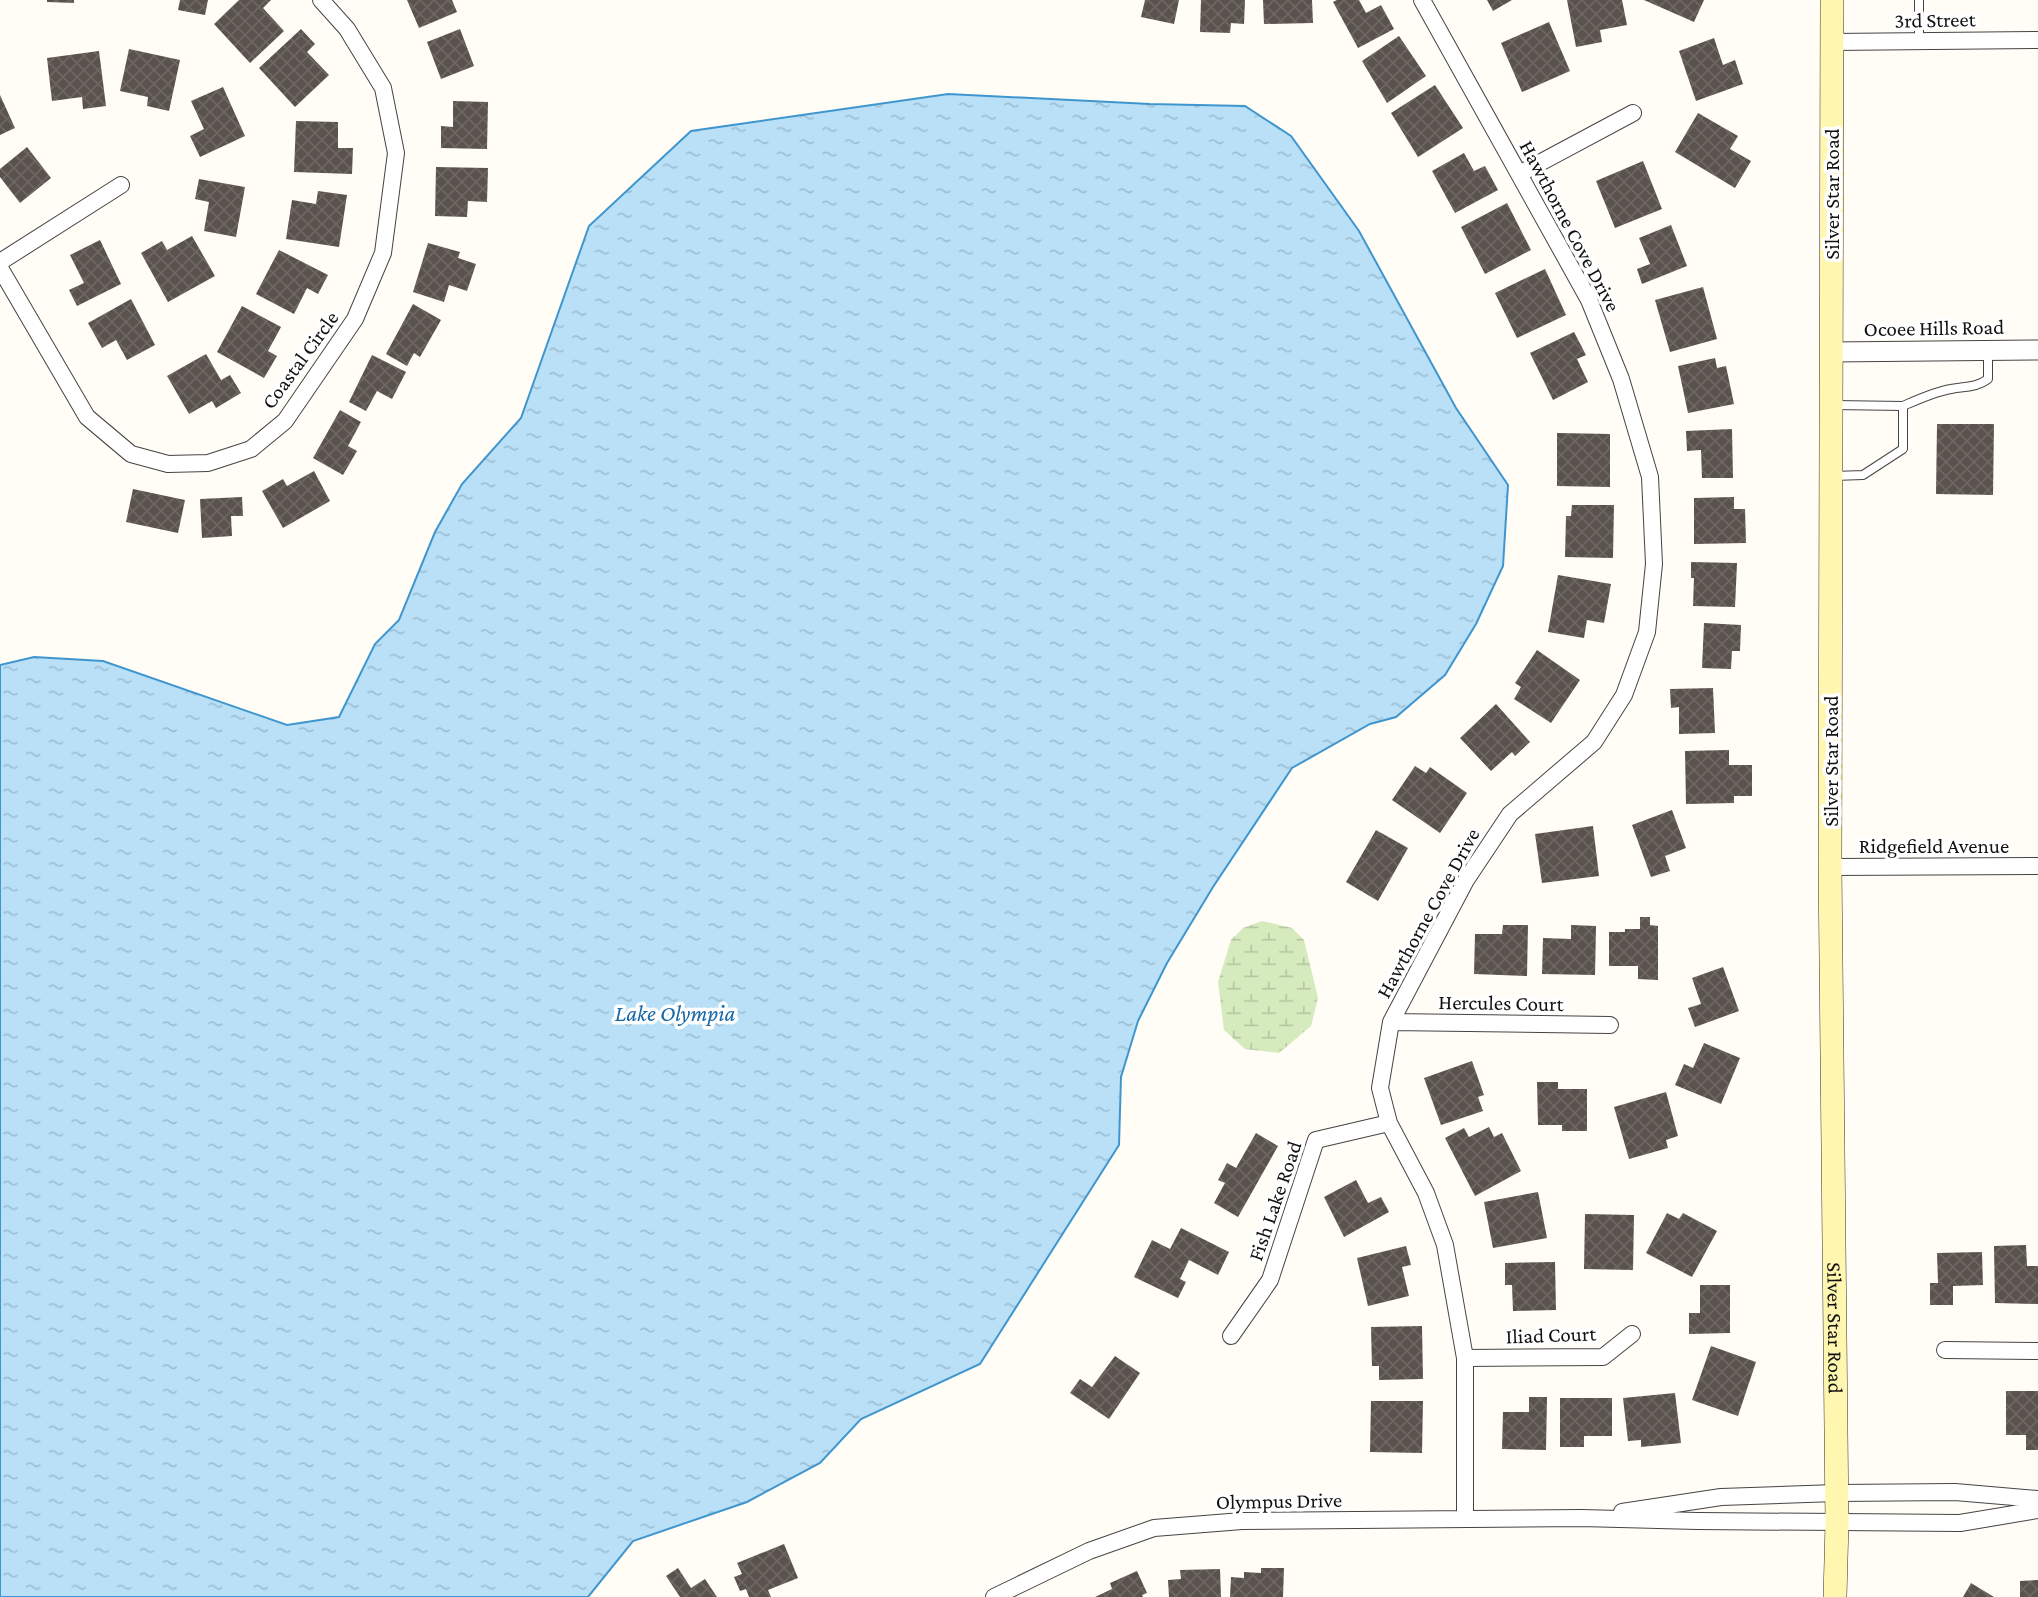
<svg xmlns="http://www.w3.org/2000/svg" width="2038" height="1597" font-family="'Crimson Pro',serif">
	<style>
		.wetland { fill: url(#wetland-marsh) }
		.water { fill: url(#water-ripples); stroke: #3f96cf; stroke-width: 2 }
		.building { fill: url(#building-cross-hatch) }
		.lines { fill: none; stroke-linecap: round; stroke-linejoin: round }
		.service-casing { stroke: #444; stroke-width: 10 }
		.minor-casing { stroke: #444; stroke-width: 18 }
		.tertiary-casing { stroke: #444; stroke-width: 21 }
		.secondary-casing { stroke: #333; stroke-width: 24 }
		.service { stroke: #fff; stroke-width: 8 }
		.minor { stroke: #fff; stroke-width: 16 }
		.tertiary { stroke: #fff; stroke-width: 19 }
		.secondary { stroke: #fff6b0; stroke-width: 23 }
		.labels { text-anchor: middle; stroke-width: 7; stroke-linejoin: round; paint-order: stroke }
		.street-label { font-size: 21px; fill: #111; stroke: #fff }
		.water-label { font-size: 23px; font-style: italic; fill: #1768a6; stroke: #fff }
	</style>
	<defs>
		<pattern id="wetland-marsh" width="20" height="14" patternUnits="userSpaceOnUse" patternTransform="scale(1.75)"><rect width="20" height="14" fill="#d5ebbd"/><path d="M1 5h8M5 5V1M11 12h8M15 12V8" fill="none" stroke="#b6c8a1"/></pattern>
		<pattern id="water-ripples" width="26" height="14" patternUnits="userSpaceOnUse" patternTransform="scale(1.75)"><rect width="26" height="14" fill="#b9e0f7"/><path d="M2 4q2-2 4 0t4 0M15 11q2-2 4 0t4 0" fill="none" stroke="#9ebfd3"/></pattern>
		<pattern id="building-cross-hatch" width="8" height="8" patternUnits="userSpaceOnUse" patternTransform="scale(1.75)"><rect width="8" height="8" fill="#5a524d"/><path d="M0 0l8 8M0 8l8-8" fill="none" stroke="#6d6662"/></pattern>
	</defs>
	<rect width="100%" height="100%" fill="#fffdf5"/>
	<path class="wetland" d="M1262 921 1292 928 1304 940 1318 998 1311 1026 1279 1053 1245 1049 1224 1030 1218 982 1231 940 1243 928Z"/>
	<path class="water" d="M948 94 1150 104 1245 106 1291 136 1359 231 1456 408 1508 485 1503 566 1476 624 1445 675 1396 717 1370 724 1292 768 1213 887 1167 963 1138 1021 1121 1077 1119 1145 980 1364 861 1419 820 1463 747 1502 633 1541 588 1597H0V665L34 657 103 661 287 725 339 717 375 644 399 620 435 532 462 484 521 418 589 226 691 131Z"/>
	<path class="building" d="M47 0H74V3L47 2Z
		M180 0H208L205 15 178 10Z
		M239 0H271L263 8 284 31 250 63 214 24Z
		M407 0H452L457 12 419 28Z
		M1145 0H1179L1174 24 1141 17Z
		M1201 0H1245L1244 24 1231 23 1230 33 1200 32Z
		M1263 0H1312L1313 23 1264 24Z
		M1337 0H1359L1366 13 1381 5 1394 29 1358 48 1333 2Z
		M1487 0H1512L1493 11Z
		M1567 0H1622L1627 25 1600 30 1602 42 1576 47Z
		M1644 0H1704L1694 22Z
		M1549 22 1570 71 1522 92 1501 43Z
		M301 29 315 44 307 52 329 75 295 107 259 68Z
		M460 29 474 66 441 79 427 42Z
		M1399 36 1426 76 1387 103 1362 61Z
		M1714 38 1723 65 1735 60 1743 84 1696 101 1679 51Z
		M129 49 180 60 169 111 147 106 148 97 120 91Z
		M99 51 106 106 83 109 82 97 52 101 47 58Z
		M1435 85 1463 128 1418 157 1391 113Z
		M223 87 245 136 200 157 190 136 204 129 191 101Z
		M0 95 15 128 0 135Z
		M453 101 488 102 487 149 441 148V126L453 127Z
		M1698 113 1738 136 1730 149 1751 161 1735 188 1675 152Z
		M296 121 338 122V148H353L352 174 294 172Z
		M27 147 51 178 20 203 0 177V169Z
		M1464 153 1474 171 1485 166 1498 190 1455 213 1432 171Z
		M1643 161 1662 209 1615 228 1596 181Z
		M436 167 488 168 487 202 468 201 467 217 435 216Z
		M199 179 245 187 236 237 204 231 209 202 195 199Z
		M318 191 347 195 339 247 286 239 292 200 316 204Z
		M1507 203 1531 250 1485 274 1461 227Z
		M1671 225 1687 266 1642 284 1637 269 1650 264 1639 238Z
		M192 236 215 276 168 302 141 253 162 241 167 250Z
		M100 240 121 284 77 306 69 290 84 283 70 255Z
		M428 243 460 252 458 258 476 264 467 291 449 285 444 302 413 292Z
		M279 250 328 275 318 294 307 288 294 314 256 294Z
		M1545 269 1566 315 1517 338 1495 293Z
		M1703 287 1717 339 1670 352 1655 300Z
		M131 299 155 345 127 360 116 340 102 348 88 323Z
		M413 304 441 320 420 357 414 353 407 366 386 354Z
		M242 306 281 327 268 351 277 356 264 378 217 352Z
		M1574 332 1586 355 1577 359 1588 382 1553 400 1530 353Z
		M206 354 221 380 230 375 241 393 216 408 212 401 189 414 167 376Z
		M372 355 406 372 392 399 377 391 366 411 349 402Z
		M1715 358 1717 368 1726 366 1734 404 1688 413 1678 366Z
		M340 410 361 422 348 446 357 451 343 475 313 458Z
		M1937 424H1994L1993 495 1936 494Z
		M1732 429 1733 478H1702L1701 450 1687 451 1686 431Z
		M1557 433 1610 434V487L1557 486Z
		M314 471 330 501 283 528 262 491 283 479 287 486Z
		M133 489 185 500 178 533 126 522Z
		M242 497 243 516H231L232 536 202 538 200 499Z
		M1734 497V509H1745L1746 543 1694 544V498Z
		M1572 505H1614L1613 558 1565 557 1566 516H1571Z
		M1691 562 1737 563 1735 607 1693 606 1694 578H1691Z
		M1558 575 1611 584 1604 623 1587 620 1584 638 1548 632Z
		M1704 623 1741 625 1740 651H1732L1731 669 1702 668Z
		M1537 650 1580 680 1551 723 1514 699 1521 687 1515 683Z
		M1713 688 1715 733 1679 734V707L1671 708 1670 689Z
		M1496 704 1530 742 1515 756 1512 752 1491 771 1460 738Z
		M1729 750V765H1752V796H1734V803L1686 804 1685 751Z
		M1415 766 1426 773 1430 767 1467 793 1440 833 1392 800Z
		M1672 810 1686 848 1665 856 1670 871 1651 877 1632 825Z
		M1593 826 1599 876 1542 883 1535 834Z
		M1376 830 1408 848 1378 901 1346 882Z
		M1640 917H1650V925L1658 926V980L1638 979V966H1609V932H1625V929H1640Z
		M1503 925H1528L1527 976 1474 974 1475 934H1502Z
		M1571 925 1596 926 1595 975 1542 974 1543 938 1571 939Z
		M1723 967 1739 1011 1695 1027 1688 1008 1701 1004 1692 978Z
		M1704 1043 1740 1058 1721 1104 1675 1085 1684 1064 1693 1068Z
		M1472 1061 1484 1095 1478 1097 1483 1111 1441 1125 1424 1078Z
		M1537 1082H1558V1089H1587V1131H1562V1125H1538Z
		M1666 1092 1678 1136 1666 1140 1668 1148 1629 1159 1614 1107Z
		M1489 1127 1494 1137 1502 1133 1521 1171 1475 1196 1445 1138 1464 1128 1469 1137Z
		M1256 1133 1278 1146 1238 1217 1214 1203 1225 1183 1218 1180 1227 1163 1236 1168Z
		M1356 1180 1368 1203 1381 1197 1389 1212 1344 1237 1324 1197Z
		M1538 1192 1547 1238 1493 1248 1484 1202Z
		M1667 1213 1679 1219 1683 1213 1717 1231 1692 1277 1646 1253Z
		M1585 1214 1634 1215 1633 1270 1584 1269Z
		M1181 1228 1229 1252 1218 1275 1189 1260 1180 1279 1186 1282 1178 1298 1134 1277 1152 1240 1170 1249Z
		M2026 1245 2027 1266H2038V1304L1995 1303 1994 1246Z
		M1406 1246 1411 1265 1402 1267 1409 1296 1368 1306 1357 1258Z
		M1982 1252 1983 1285 1953 1286V1305H1930V1283H1938L1937 1253Z
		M1555 1262 1556 1310 1513 1311 1512 1285H1505V1263Z
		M1700 1285H1730V1333L1689 1334V1313H1700Z
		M1422 1326 1423 1379 1379 1380V1366H1372L1371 1327Z
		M1711 1346 1756 1362 1738 1416 1692 1400Z
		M1115 1356 1140 1373 1109 1419 1070 1393 1080 1379 1092 1387Z
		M2006 1391H2038V1450H2026V1435H2006Z
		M1675 1393 1681 1443 1641 1447V1440L1628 1441 1623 1398Z
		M1529 1397H1547L1546 1450 1502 1449 1503 1412H1529Z
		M1560 1398H1612V1436H1584V1447H1560Z
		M1371 1401H1423L1422 1453 1370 1452Z
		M784 1544 798 1578 768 1590 771 1597H749L746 1589 740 1591 734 1577 742 1574 737 1563Z
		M678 1568 691 1588 705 1579 717 1597H680L666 1576Z
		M1261 1568H1284L1283 1597H1230L1231 1577 1244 1578V1572L1261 1573Z
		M1220 1569 1221 1597H1169L1168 1580 1181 1579 1180 1570Z
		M1137 1571 1147 1593 1142 1595 1143 1597H1095L1112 1589 1110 1583Z
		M2038 1580V1597H2020V1581Z
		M1971 1583 1994 1597H1963Z"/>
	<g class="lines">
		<defs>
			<path id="service" d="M1919 0V41
				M1834 405 1903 406V449L1863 475 1834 476
				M1903 406C1919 399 1934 392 1951 389 1965 386 1976 388 1988 379V350"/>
			<path id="minor" d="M1422 0 1589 300 1621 379 1650 477 1654 564 1647 632 1624 695 1594 742 1510 814 1466 880 1391 1022 1380 1088 1389 1123 1426 1193 1445 1245 1465 1358V1519
				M1832 42 2038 40
				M1519 174 1633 113
				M0 262 121 185
				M0 268 87 417 131 454 168 464 208 463 251 449 285 421 355 319 383 253 396 153 383 88 347 29 321 0
				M1830 867 2038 866
				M1391 1022 1610 1025
				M1231 1336 1270 1280 1316 1140 1389 1123
				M1945 1350 2038 1351
				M1465 1358 1603 1357 1632 1334
				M1622 1512 1721 1497 1836 1493 1955 1492 2038 1499
				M994 1597 1089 1551 1154 1528 1242 1521 1581 1518 1697 1521 1960 1523 2038 1510"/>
			<path id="tertiary" d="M1831 352 2038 350"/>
			<g id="secondary">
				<path id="s1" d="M1832 0 1830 867 1837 1523 1835 1597"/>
			</g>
		</defs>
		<use href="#service" class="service-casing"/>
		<use href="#minor" class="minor-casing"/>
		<use href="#tertiary" class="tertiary-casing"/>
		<use href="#secondary" class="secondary-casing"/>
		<use href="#service" class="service"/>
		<use href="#minor" class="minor"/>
		<use href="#tertiary" class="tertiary"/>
		<use href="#secondary" class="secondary"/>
	</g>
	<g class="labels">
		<g class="street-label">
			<text transform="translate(1935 20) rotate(-1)" y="7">3rd Street</text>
			<text transform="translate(1832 194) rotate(-90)" y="7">Silver Star Road</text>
			<text transform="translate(1570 226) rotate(62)" y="7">Hawthorne Cove Drive</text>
			<text transform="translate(1934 328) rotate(-1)" y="7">Ocoee Hills Road</text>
			<text transform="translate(300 360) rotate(-54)" y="7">Coastal Circle</text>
			<text transform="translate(1831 761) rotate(-90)" y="7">Silver Star Road</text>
			<text x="1934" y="853">Ridgefield Avenue</text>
			<text transform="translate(1428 913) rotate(-61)" y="7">Hawthorne Cove Drive</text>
			<text transform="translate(1501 1003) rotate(1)" y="7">Hercules Court</text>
			<text transform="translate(1275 1201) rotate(-71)" y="7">Fish Lake Road</text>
			<text dy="7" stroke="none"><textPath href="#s1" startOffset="1328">Silver Star Road</textPath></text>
			<text transform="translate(1551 1335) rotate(-2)" y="7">Iliad Court</text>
			<text transform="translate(1279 1501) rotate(-1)" y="7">Olympus Drive</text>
		</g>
		<g class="water-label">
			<text x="675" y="1021">Lake Olympia</text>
		</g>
	</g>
</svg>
